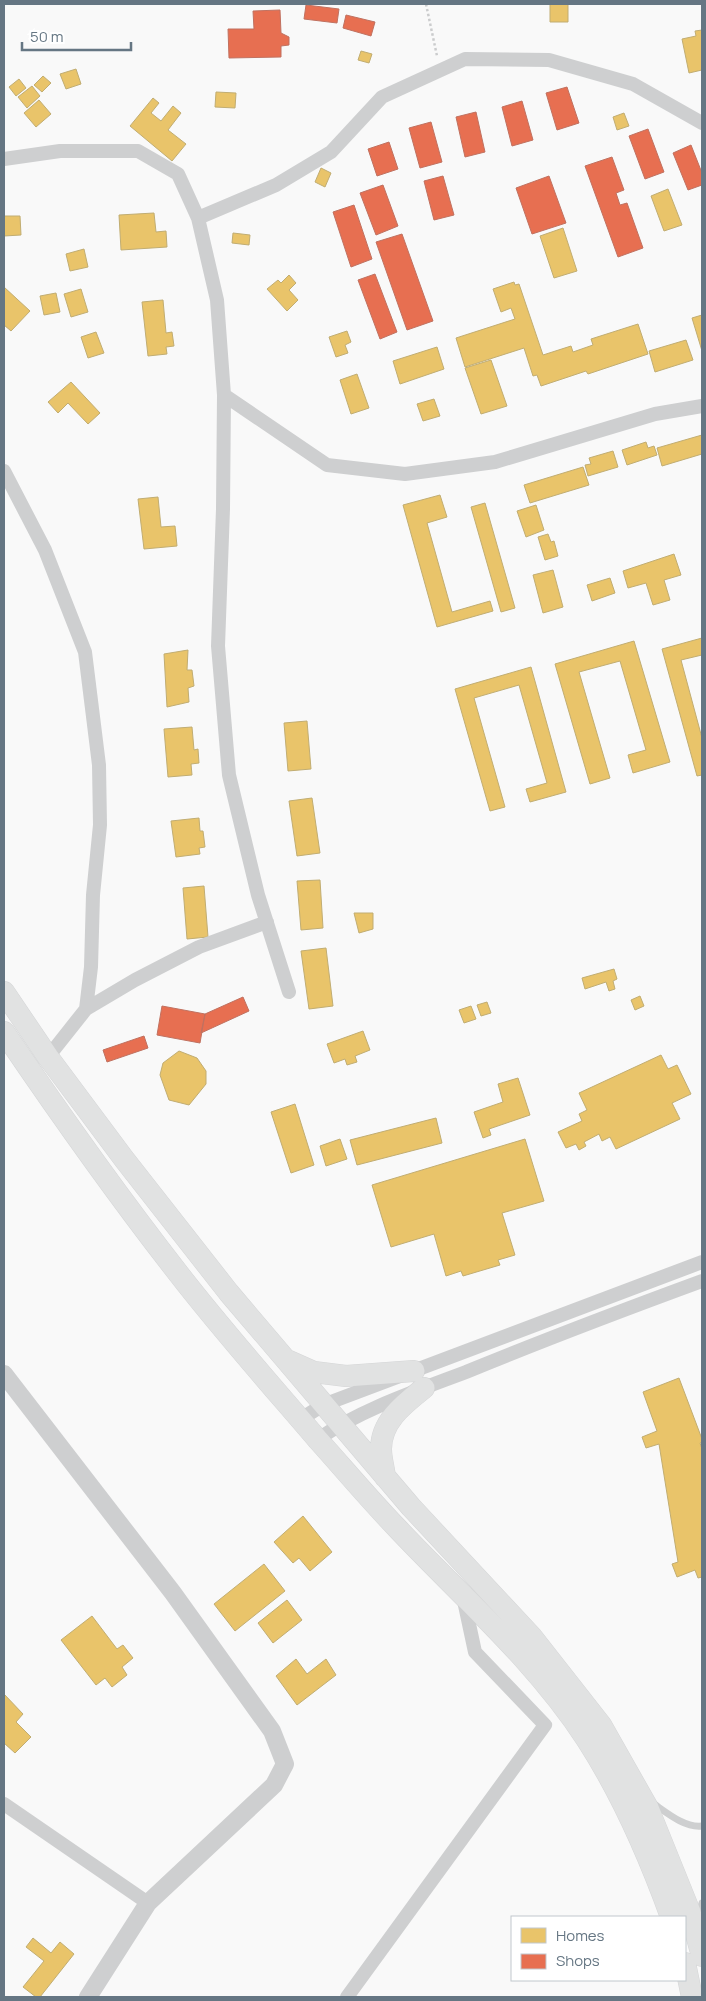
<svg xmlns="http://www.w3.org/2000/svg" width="706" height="2001" font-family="Manrope,sans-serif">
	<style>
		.homes { fill: #e9c46a; stroke: #c1ad72 }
		.shops { fill: #e76f51; stroke: #c07160 }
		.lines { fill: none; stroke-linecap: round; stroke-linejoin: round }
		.primary-casing { stroke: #d5d6d7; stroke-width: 22 }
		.path { stroke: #cbcccd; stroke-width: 2.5; stroke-dasharray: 2.5 2.5; stroke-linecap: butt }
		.service { stroke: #cecfd0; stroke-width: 7 }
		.minor { stroke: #cecfd0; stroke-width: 14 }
		.tertiary { stroke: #cecfd0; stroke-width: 18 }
		.primary { stroke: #e1e2e2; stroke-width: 21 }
	</style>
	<rect width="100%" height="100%" fill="#f9f9f9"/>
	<path class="homes" d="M550 4H568V22H550Z
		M702 30V70L689 73 682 39 696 36 695 31Z
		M361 51 372 54 369 63 358 60Z
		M76 69 81 84 66 89 60 74Z
		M43 76 51 83 42 92 34 85Z
		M19 79 26 88 16 96 9 87Z
		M32 86 40 96 27 108 18 97Z
		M216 92 236 93 235 108 215 107Z
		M153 98 159 103 151 113 161 121 173 106 181 113 168 130 186 144 172 161 130 126Z
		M39 100 51 114 36 127 24 113Z
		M624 113 629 126 617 130 613 117Z
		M321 168 331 173 325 187 315 182Z
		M668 189 682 225 664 231 651 196Z
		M154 213 156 232 166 231 167 247 121 250 119 215Z
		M4 216H20L21 235 4 236Z
		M563 228 577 271 554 278 540 236Z
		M233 233 250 235 249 245 232 243Z
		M84 249 88 267 70 271 66 254Z
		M289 275 296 283 289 290 298 300 287 311 267 289 278 280 281 283Z
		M514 282 515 285 519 284 543 355 571 346 573 352 593 345 591 339 638 324 648 354 588 374 586 371 541 386 537 375 533 376 524 348 465 367 456 338 515 319 511 308 501 312 493 289Z
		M4 287 30 311 11 331 4 325Z
		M81 289 88 312 71 317 64 294Z
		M56 293 60 312 44 315 40 296Z
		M163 300 166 333 172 332 174 346 166 347 167 354 148 356 142 302Z
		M702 315V351L692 318Z
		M347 331 351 342 345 345 348 353 336 357 329 337Z
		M96 332 104 353 88 358 81 337Z
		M686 340 693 360 655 372 649 351Z
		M437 347 444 369 400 384 393 361Z
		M491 360 507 406 481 414 465 368Z
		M357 374 369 408 351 414 340 380Z
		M71 382 100 413 88 424 68 403 58 413 48 402Z
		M434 399 440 416 423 421 417 404Z
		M702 435V454L662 466 657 448Z
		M646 442 648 448 654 446 657 455 627 465 622 450Z
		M613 451 618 467 588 476 585 465 591 464 589 458Z
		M583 467 589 485 530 503 524 485Z
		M440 495 447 517 427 523 452 612 490 601 493 611 437 627 403 505Z
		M158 497 161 527 175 526 177 546 144 549 138 499Z
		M485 503 515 608 501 612 471 507Z
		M536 505 544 530 526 537 517 511Z
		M548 534 551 542 554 541 558 556 545 560 538 537Z
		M674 554 681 575 664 580 670 600 653 605 646 583 628 588 623 571Z
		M553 570 563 607 543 613 533 575Z
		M610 578 615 593 592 601 587 585Z
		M702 638V655L681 660 702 738V775L697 776 662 649Z
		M634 641 670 762 633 773 628 755 646 750 620 661 579 672 610 778 590 784 555 664Z
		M188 650 187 670H192L194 686 188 688 189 702 167 707 164 654Z
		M531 667 566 792 530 802 526 789 547 783 519 685 474 698 505 807 490 811 455 689Z
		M307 721 311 769 288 771 284 723Z
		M192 727 194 750 198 749 199 763 191 764 192 775 168 777 164 729Z
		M312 798 320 853 297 856 289 801Z
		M199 818 200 831H203L205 847 199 848 200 854 176 857 171 821Z
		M320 880 323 928 301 930 297 881Z
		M204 886 208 937 187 939 183 888Z
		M354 913H373V929L359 933Z
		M326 948 333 1006 309 1009 301 951Z
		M614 969 617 979 613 981 615 989 609 991 606 982 585 989 582 978Z
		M640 996 644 1006 635 1010 631 1000Z
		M487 1002 491 1013 481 1016 477 1005Z
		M471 1006 476 1019 464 1023 459 1010Z
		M363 1031 370 1050 355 1056 357 1062 347 1065 345 1059 334 1063 327 1044Z
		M179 1051 197 1058 206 1071V1084L189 1105 169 1100 160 1075 163 1063Z
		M661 1055 668 1069 677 1065 691 1094 672 1103 680 1119 616 1149 610 1137 602 1141 599 1134 584 1142 586 1146 579 1150 576 1144 566 1148 558 1132 582 1121 579 1114 587 1110 579 1093Z
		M518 1078 530 1115 489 1129 491 1135 483 1138 474 1112 503 1102 498 1084Z
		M295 1104 314 1165 291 1173 271 1112Z
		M436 1118 442 1143 357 1165 350 1140Z
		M340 1139 347 1159 326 1166 320 1146Z
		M525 1139 544 1201 502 1213 515 1255 498 1260 500 1265 463 1276 461 1271 446 1276 434 1234 391 1247 372 1185Z
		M679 1378 702 1439V1442L700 1443 702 1449V1577L698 1578 695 1570 677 1577 672 1564 678 1562 659 1444 646 1448 642 1437 657 1431 643 1392Z
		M303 1516 332 1552 310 1571 299 1558 293 1563 274 1542Z
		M264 1564 285 1591 235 1631 214 1604Z
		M287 1600 302 1620 273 1643 258 1623Z
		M92 1616 117 1649 123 1645 133 1658 122 1667 127 1675 112 1687 105 1678 96 1685 61 1640Z
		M296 1659 307 1674 326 1659 336 1675 297 1705 276 1676Z
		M4 1694 23 1714 16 1722 31 1737 15 1753 4 1743Z
		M33 1938 51 1953 60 1942 74 1954 40 1997H36L23 1987 44 1961 26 1947Z"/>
	<path class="shops" d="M306 5 339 9 337 23 304 19Z
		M280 10 281 33 289 37V45L281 46V57L229 58 228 29H254L253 11Z
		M346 15 375 22 371 36 343 28Z
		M567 87 579 123 557 130 546 93Z
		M522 101 533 140 512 146 502 107Z
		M476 112 485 152 465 157 456 117Z
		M431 122 442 162 420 168 409 128Z
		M648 129 664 172 645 179 629 136Z
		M389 142 398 169 377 176 368 149Z
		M691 145 702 173V185L688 190 673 153Z
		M612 157 624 190 616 193 620 205 627 203 643 248 618 257 585 166Z
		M443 176 454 215 434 220 424 181Z
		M549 176 566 223 532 234 516 188Z
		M383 185 398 226 376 235 360 193Z
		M354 205 372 259 351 267 333 212Z
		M402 234 433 321 407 330 376 242Z
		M375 274 397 332 380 339 358 280Z
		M243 997 249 1011 201 1033 205 1014Z
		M162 1006 205 1014 200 1043 157 1035Z
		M144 1036 148 1048 107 1062 103 1050Z"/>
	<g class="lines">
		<defs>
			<path id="primary" d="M4 992 48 1057 124 1159 229 1293 411 1507 532 1637 601 1725 648 1808 690 1912 702 1956
				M4 1032C59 1113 117 1195 178 1273 222 1330 271 1385 318 1440 344 1469 370 1500 397 1528 462 1597 535 1660 587 1740 623 1796 649 1856 671 1917
				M287 1360 314 1372 346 1376 414 1371
				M385 1477C384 1468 381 1458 381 1449 381 1421 404 1404 424 1388
				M685 1963 692 1997"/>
		</defs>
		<use href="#primary" class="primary-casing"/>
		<path class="path" d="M426 4 437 56"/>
		<path class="service" d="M654 1804C667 1813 685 1828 702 1826
			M699 1920 702 1903"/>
		<path class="minor" d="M4 159 60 151H138L178 174 198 218 217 300 224 395 223 509 218 646 229 775 258 895 289 992
			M198 218 276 185 331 152 382 97 465 59 549 60 633 84 702 123
			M224 395 327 465 405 474 495 462 655 414 702 406
			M4 471 45 550 85 652 99 765 100 825 93 895 91 967 86 1009 48 1057
			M86 1009 135 980 199 947 267 922
			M301 1419 323 1405 702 1262
			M318 1439C362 1409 416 1391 466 1372 544 1340 623 1310 702 1281
			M4 1804 148 1903
			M347 1997 545 1725 475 1652 463 1596"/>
		<path class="tertiary" d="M4 1374 173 1593 272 1731 285 1764 274 1785 148 1903 88 1997"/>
		<use href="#primary" class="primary"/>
	</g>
	<rect width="706" height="2001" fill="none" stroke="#657683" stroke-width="10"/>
	<rect x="511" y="1916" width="175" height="65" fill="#ffffff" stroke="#c1c8cd"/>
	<rect x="521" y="1928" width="25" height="15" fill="#e9c46a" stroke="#c1c8cd"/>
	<text x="556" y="1941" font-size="15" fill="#657683">Homes</text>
	<rect x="521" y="1954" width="25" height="15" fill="#e76f51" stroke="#c1c8cd"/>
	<text x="556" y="1966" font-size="15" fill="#657683">Shops</text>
	<path d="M22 42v8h109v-8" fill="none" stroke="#657683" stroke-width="2.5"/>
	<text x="30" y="42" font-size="15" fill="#657683" stroke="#ffffff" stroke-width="4" paint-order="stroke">50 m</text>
</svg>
